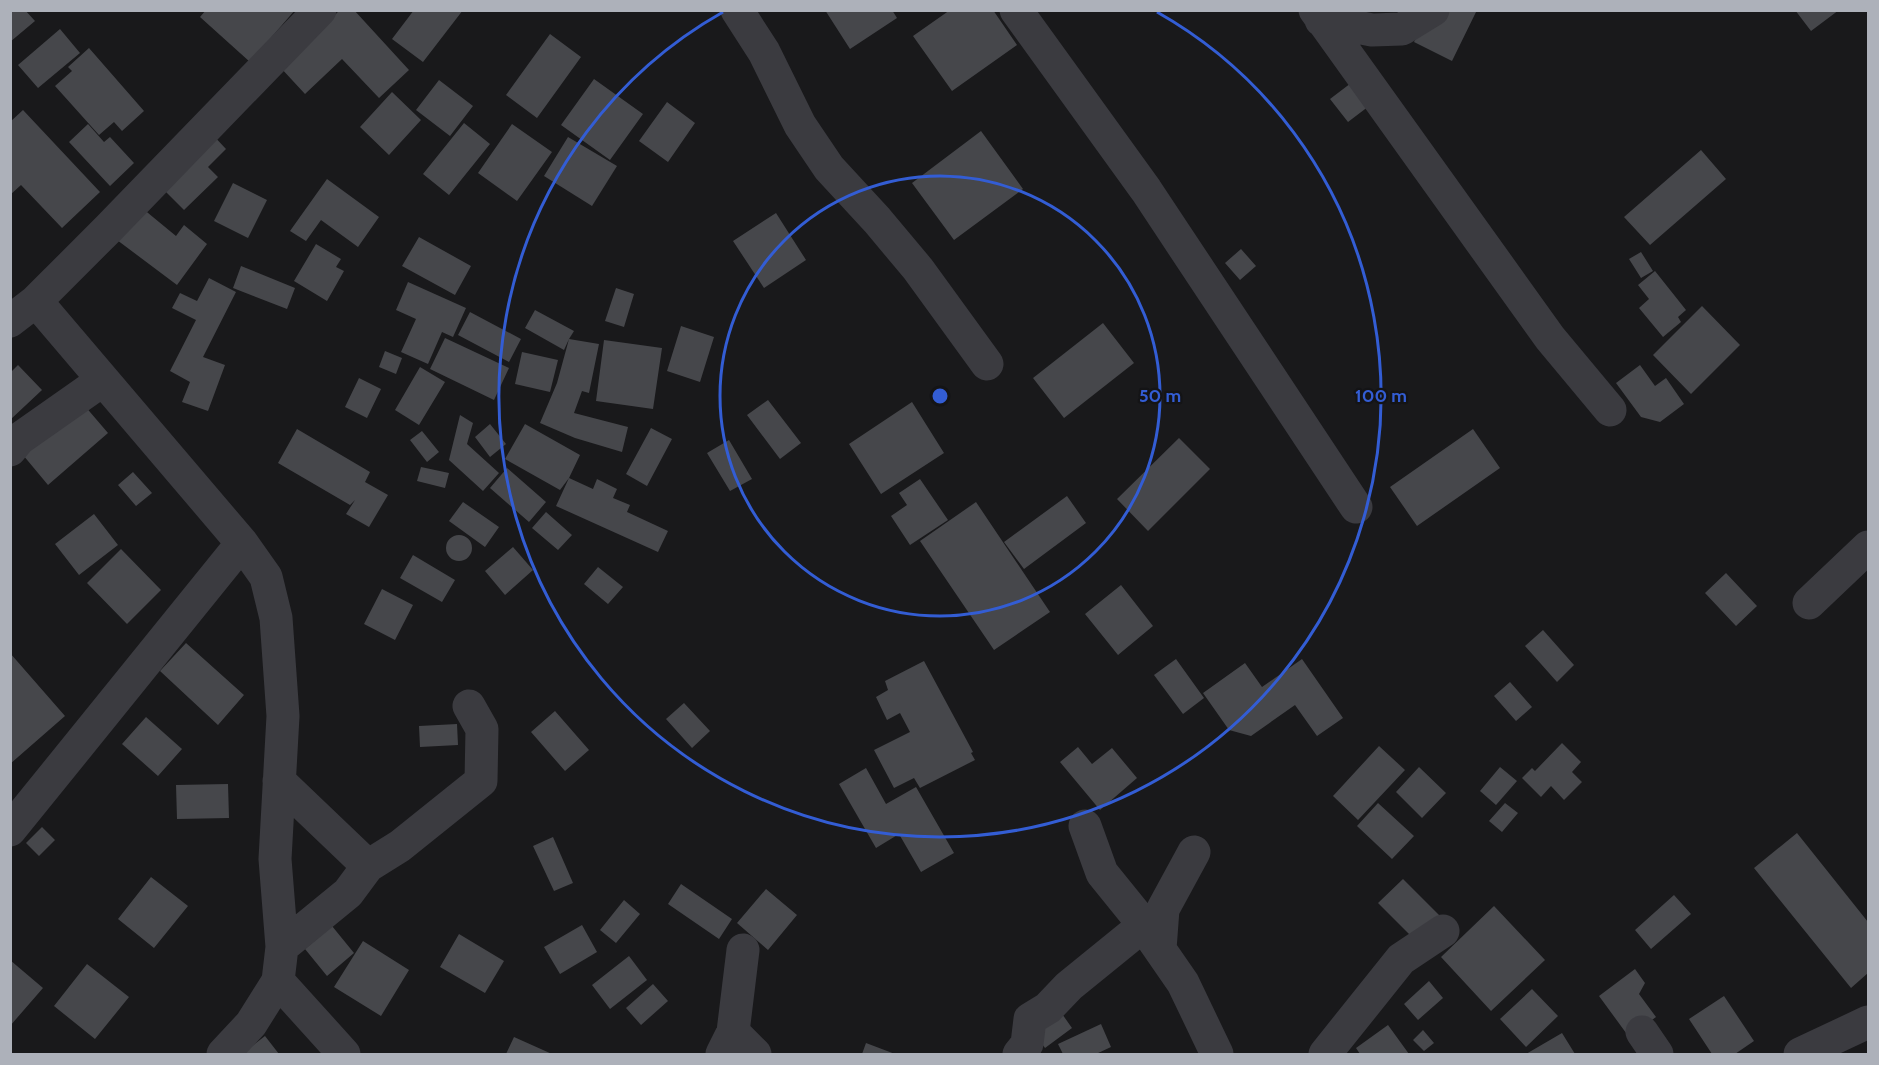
<svg xmlns="http://www.w3.org/2000/svg" width="1879" height="1065" font-family="Cabin,sans-serif">
	<style>
		.building { fill: #46474b }
		.lines { fill: none; stroke-linecap: round; stroke-linejoin: round }
		.minor { stroke: #3b3b40; stroke-width: 33 }
		.ring { fill: none; stroke: #335dd4; stroke-width: 3 }
		.centre { fill: #335dd4; stroke: #141416; stroke-width: 3 }
		.ring-label { font-size: 18px; text-anchor: middle; font-weight: bold; fill: #335dd4; stroke: #141416; stroke-width: 4.5; stroke-linejoin: round; paint-order: stroke }
	</style>
	<rect width="100%" height="100%" fill="#19191b"/>
	<path class="building" d="M10 10H25L35 21 10 42Z
		M206 10H295L250 62 200 17Z
		M340 10H354L409 70 379 98 342 59 305 94 280 67Z
		M414 10H463L423 62 392 39Z
		M825 10H892L897 18 850 49Z
		M950 10H993L1017 45 952 91 913 36Z
		M1430 10H1477L1452 61 1414 42Z
		M1795 10H1839L1811 31Z
		M60 29 80 53 38 88 18 65Z
		M550 34 581 57 537 118 506 95Z
		M89 48 144 111 122 131 114 122 99 135 55 86 72 71 68 67Z
		M594 79 643 114 610 160 561 125Z
		M439 80 473 106 450 136 416 110Z
		M1355 80 1373 103 1348 122 1330 99Z
		M392 92 421 120 389 155 360 127Z
		M667 102 695 123 668 162 639 141Z
		M23 110 100 192 62 228 21 185 10 195V122Z
		M464 123 490 144 449 195 423 174Z
		M88 124 104 142 110 137 134 163 110 186 69 142Z
		M512 124 552 152 517 201 478 173Z
		M981 131 1023 189 954 240 912 183Z
		M211 133 226 149 208 167 218 177 184 210 159 185Z
		M568 137 617 166 592 206 544 176Z
		M1701 150 1726 179 1650 245 1624 217Z
		M327 179 379 217 358 247 321 220 306 241 290 231Z
		M233 183 267 200 248 238 214 221Z
		M142 208 176 236 184 225 207 244 177 285 117 240Z
		M776 213 806 260 764 288 733 241Z
		M419 237 471 266 455 295 402 266Z
		M316 244 341 259 336 267 344 271 327 301 294 281Z
		M1241 249 1256 266 1240 280 1225 263Z
		M1641 252 1653 271 1641 278 1629 259Z
		M241 266 295 288 287 309 233 288Z
		M1655 271 1686 310 1678 317 1681 322 1663 337 1639 308 1649 299 1638 285Z
		M209 278 236 292 203 357 225 365 208 411 182 402 190 382 170 371 196 320 172 308 180 293 197 301Z
		M408 282 466 308 453 337 442 332 428 364 401 352 416 319 396 310Z
		M616 288 634 294 624 327 605 321Z
		M1702 306 1740 345 1691 394 1653 355Z
		M535 310 574 331 569 339 599 344 589 393 582 391 574 413 628 427 622 452 575 438 540 423 557 383 569 339 564 350 525 328Z
		M470 312 521 339 509 362 458 335Z
		M1103 323 1134 363 1064 418 1033 378Z
		M681 326 714 337 700 382 667 371Z
		M445 338 509 368 494 400 430 369Z
		M604 340 662 348 653 409 596 401Z
		M385 351 402 358 396 374 379 367Z
		M522 352 558 360 550 392 515 384Z
		M18 365 42 390 10 420V373Z
		M1640 365 1655 386 1666 378 1684 404 1660 422 1641 417 1616 383Z
		M420 367 445 382 419 425 395 410Z
		M359 378 381 389 367 418 345 407Z
		M72 391 108 433 48 485 13 443Z
		M768 400 801 443 780 459 747 415Z
		M912 402 944 453 881 494 849 444Z
		M460 415 473 423 467 444 499 473 483 491 449 460Z
		M490 424 506 444 490 457 475 437Z
		M525 424 580 455 569 478 593 489 597 479 617 489 613 498 630 505 627 512 668 531 658 552 556 506 569 478 560 490 505 459Z
		M651 428 672 439 647 486 626 474Z
		M297 429 370 472 365 482 388 495 369 527 346 514 355 500 350 505 278 463Z
		M1473 429 1500 468 1417 526 1390 487Z
		M422 431 439 452 427 462 410 440Z
		M1179 438 1210 469 1148 531 1117 499Z
		M729 440 752 479 730 491 707 453Z
		M421 467 449 473 445 488 417 481Z
		M507 468 546 502 529 522 490 488Z
		M133 472 152 493 136 506 118 485Z
		M920 479 948 520 910 545 891 516 907 505 899 493Z
		M1067 496 1086 523 1024 569 1004 542Z
		M463 502 499 527 485 547 449 521Z
		M976 502 1050 612 994 650 920 541Z
		M546 512 572 535 558 550 532 528Z
		M94 514 118 545 79 575 55 544Z
		M446 548a13 13 0 1 1 26 0a13 13 0 1 1-26 0Z
		M513 547 533 570 505 595 485 571Z
		M121 549 161 590 127 624 87 583Z
		M413 555 455 580 442 602 400 578Z
		M598 567 623 587 608 604 584 584Z
		M1726 573 1757 606 1736 626 1705 593Z
		M1121 585 1153 626 1118 655 1085 614Z
		M382 589 413 605 395 640 364 624Z
		M1543 630 1574 665 1557 682 1525 646Z
		M186 643 244 695 218 725 160 671Z
		M10 653 65 716 10 764Z
		M1176 659 1204 698 1183 714 1154 675Z
		M1302 659 1343 718 1317 736 1295 705 1251 736 1229 730 1203 693 1245 663 1262 687Z
		M924 661 973 752 971 753 975 760 920 788 914 778 894 788 874 750 910 732 900 713 887 720 876 697 888 690 885 681Z
		M1510 682 1532 707 1516 721 1494 696Z
		M684 703 710 731 692 748 666 719Z
		M555 711 589 750 565 771 531 732Z
		M146 717 182 749 158 776 122 744Z
		M457 724 458 745 420 747 419 726Z
		M1562 743 1581 762 1572 772 1582 782 1564 800 1551 786 1541 797 1522 778 1532 768 1535 771Z
		M1379 746 1405 770 1358 820 1333 796Z
		M1078 747 1092 764 1112 748 1137 778 1100 810 1060 762Z
		M1419 767 1446 793 1422 818 1396 792Z
		M1500 767 1517 781 1496 805 1480 791Z
		M866 768 886 804 916 787 954 853 921 872 899 834 876 848 839 784Z
		M228 784 229 818 177 819 176 785Z
		M1378 803 1414 836 1392 859 1357 826Z
		M1505 803 1518 813 1502 832 1489 821Z
		M42 827 55 840 39 856 26 843Z
		M1797 833 1868 922V973L1851 988 1754 868Z
		M553 837 573 883 554 891 533 846Z
		M151 877 188 906 154 948 118 919Z
		M1403 879 1441 917 1416 941 1378 903Z
		M681 884 732 919 719 939 668 904Z
		M766 889 797 915 768 950 737 923Z
		M1674 895 1691 914 1651 949 1635 930Z
		M624 900 640 914 616 943 600 930Z
		M1494 906 1545 960 1491 1011 1441 957Z
		M582 925 597 952 560 974 544 947Z
		M332 926 354 953 327 976 305 949Z
		M459 934 504 961 485 993 440 967Z
		M363 941 409 970 381 1016 334 987Z
		M629 956 647 980 610 1009 592 985Z
		M10 960 43 988 10 1026Z
		M87 964 129 997 95 1039 54 1006Z
		M1635 969 1645 983 1639 994 1656 1017 1629 1037 1599 996Z
		M1429 981 1443 998 1418 1020 1404 1004Z
		M653 984 668 1001 641 1025 626 1008Z
		M1532 989 1558 1016 1526 1047 1500 1019Z
		M1724 996 1754 1041 1735 1054H1712L1689 1019Z
		M1060 1011 1072 1028 1045 1048 1033 1031Z
		M1101 1024 1111 1047 1096 1054H1063L1058 1044Z
		M1388 1025 1409 1054H1360L1356 1048Z
		M1423 1030 1434 1043 1424 1051 1413 1040Z
		M1562 1033 1575 1054H1526Z
		M265 1036 279 1054H242Z
		M514 1037 552 1054H506Z
		M866 1043 895 1054H862Z"/>
	<g class="lines">
		<path class="minor" d="M737 10 764 52 800 125 829 168 877 220 918 269 987 364
			M1016 10 1146 190 1356 507
			M1315 10 1550 338 1610 410
			M1321 20 1372 30 1402 29 1433 10
			M36 301 242 543 266 577 276 618 283 716 275 859 282 947 278 981 251 1024 223 1054
			M10 321 36 301 108 229 320 10
			M10 450 19 439 103 380
			M1809 603 1868 547
			M279 781 368 866 348 893 282 947
			M1085 826 1102 873 1136 915 1183 983 1217 1054
			M10 830 242 543
			M368 866 400 846 481 781 482 729 469 706
			M1160 949 1163 909 1194 852
			M278 981 344 1054
			M733 1032 743 950
			M1642 1032 1657 1054
			M722 1054 733 1032 755 1054
			M1019 1054 1027 1044 1030 1019 1048 1008 1069 986 1133 934 1145 928
			M1325 1054 1401 959 1443 931
			M1800 1054 1868 1022"/>
	</g>
	<g class="ring">
		<circle cx="940" cy="396" r="220"/>
		<path d="M1157 12A441 441 0 1 1 723 12"/>
	</g>
	<circle cx="940" cy="396" r="9" class="centre"/>
	<g class="ring-label">
		<text x="1160" y="402">50 m</text>
		<text x="1381" y="402">100 m</text>
	</g>
	<rect width="1879" height="1065" fill="none" stroke="#adb1ba" stroke-width="24"/>
</svg>
